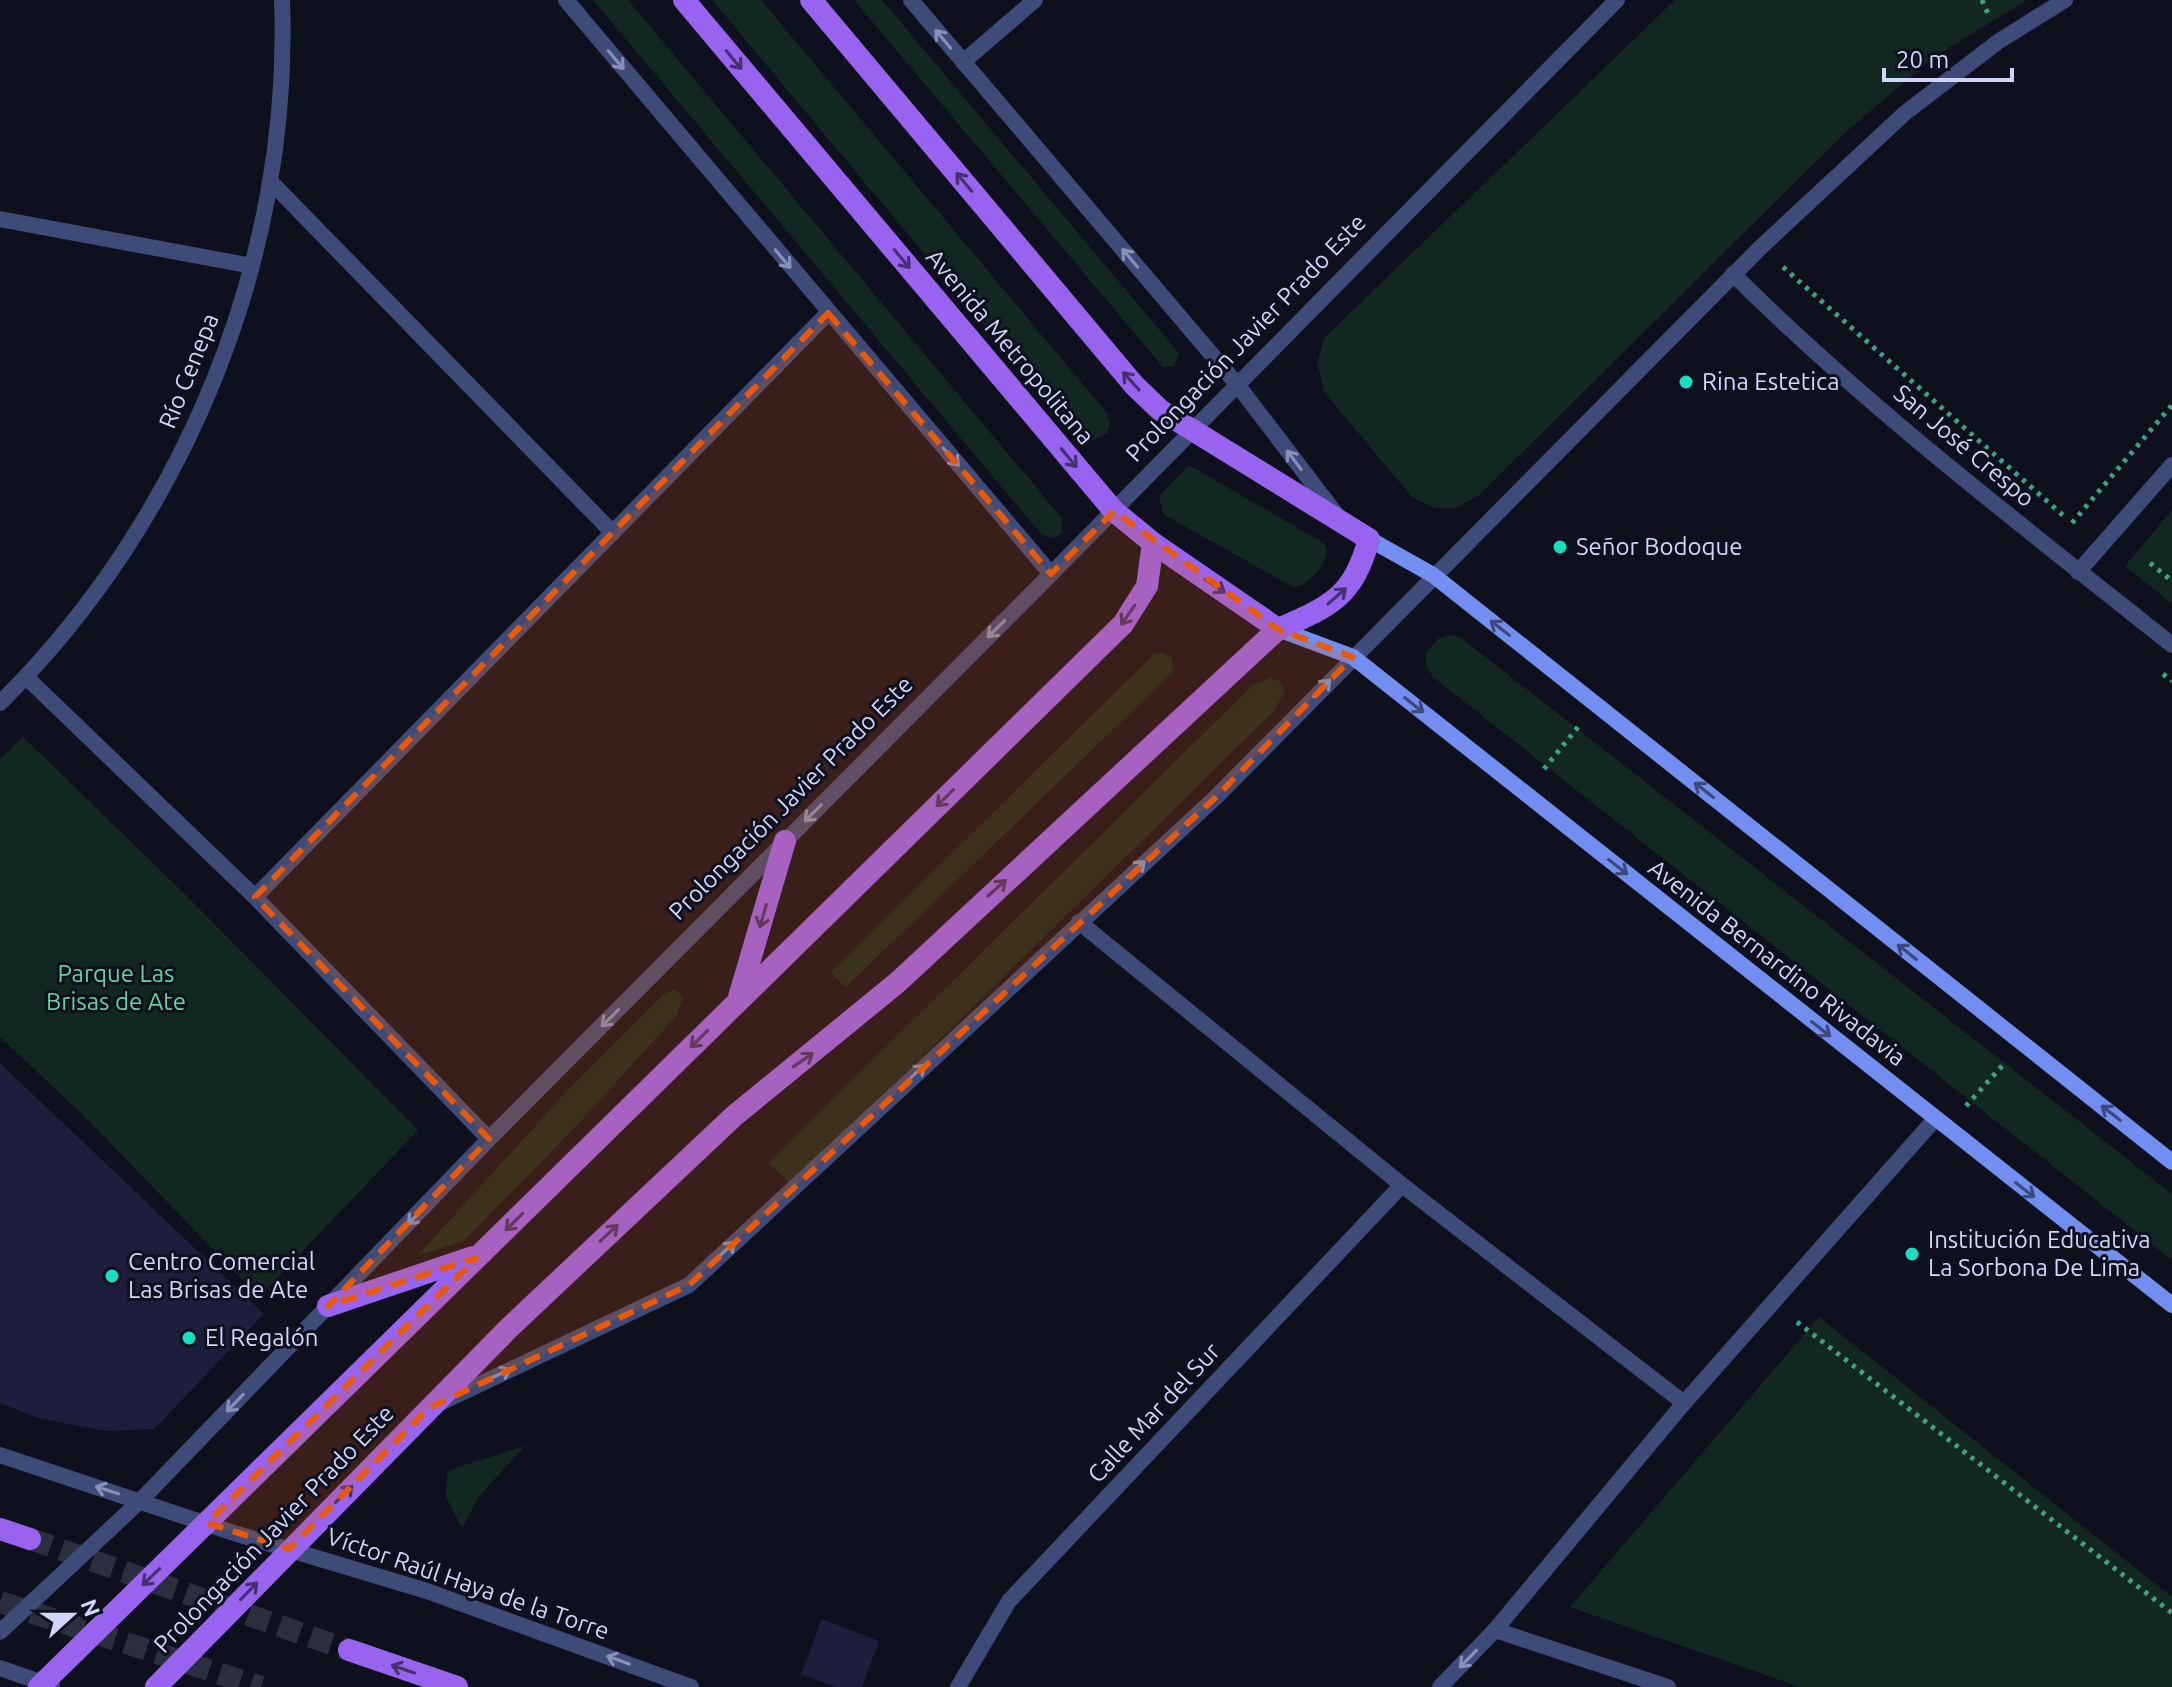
<svg xmlns="http://www.w3.org/2000/svg" width="2172" height="1687" font-family="Ubuntu,sans-serif">
	<style>
		.green { fill: #122721 }
		.building { fill: #1d1e3d }
		.lines { fill: none; stroke-linecap: round; stroke-linejoin: round }
		.primary-tunnel { stroke: #2b2e3f; stroke-width: 22; stroke-dasharray: 22 11; stroke-linecap: butt }
		.path { stroke: #3aa483; stroke-width: 5; stroke-dasharray: 4 6; stroke-linecap: butt }
		.minor { stroke: #3e4a78; stroke-width: 16 }
		.tertiary { stroke: #3e4a78; stroke-width: 16 }
		.secondary { stroke: #728ef0; stroke-width: 16 }
		.primary { stroke: #9863ee; stroke-width: 22 }
		.oneway { stroke: #8790b9 }
		.oneway2 { stroke: #453171 }
		.oneway3 { stroke: #3b497c }
		.marked { fill: #e8590c; fill-opacity: 0.2; stroke: #e8590c; stroke-width: 6; stroke-dasharray: 16 10; stroke-linejoin: round }
		.poi-dot { fill: #18dec1; stroke: #0e101e; stroke-width: 3 }
		.labels { text-anchor: middle; stroke-width: 6; stroke-linejoin: round; paint-order: stroke }
		.street-label { font-size: 24px; fill: #d0d6fa; stroke: #0e101e }
		.poi-label { font-size: 24px; fill: #d0d6fa; stroke: #0e101e; text-anchor: start }
		.park-label { font-size: 24px; fill: #65d19b; stroke: #0e101e }
	</style>
	<rect width="100%" height="100%" fill="#0e101e"/>
	<path class="green" d="M593 0H628L1061 517 1063 532 1056 538 1042 535Z
		M712 0H761L1107 413 1110 423 1107 433 1093 441 1072 430Z
		M854 0H882L1179 353 1174 366 1163 367Z
		M1675 0H2027L1934 57 1846 132 1479 495 1456 508H1434L1412 497 1324 392 1317 363 1324 338Z
		M1189 465 1322 542 1327 548C1327 565 1309 586 1293 587L1163 514 1159 496Z
		M2172 510V604L2125 566Z
		M1450 635 1460 637 2172 1194V1260L1433 677 1426 665V653L1439 638Z
		M1161 653 1172 658 1173 672 846 987 830 973 1154 654Z
		M1271 678 1280 681 1285 691 1274 711 792 1185 768 1163 1253 685Z
		M23 737 186 895 418 1130 259 1297 87 1119 0 1037V759Z
		M674 989 683 997 677 1015 582 1120 464 1241 417 1256 567 1091 663 995Z
		M1819 1317 2172 1597V1687H1800L1570 1607Z
		M525 1446 480 1495 462 1528 446 1497 447 1474 455 1468Z"/>
	<path class="building" d="M0 1063 264 1314 154 1429 105 1431 38 1418 0 1403Z
		M822 1619 879 1641 862 1687H835L801 1674Z"/>
	<g class="lines">
		<path class="primary-tunnel" d="M30 1539 349 1650
			M0 1602 261 1687"/>
		<path class="path" d="M1982 0 1988 14
			M1783 267 2066 518
			M2072 523 2172 405
			M2150 563 2172 581
			M2163 674 2172 681
			M1544 769 1578 727
			M1966 1106 2002 1066
			M1797 1322 2172 1613"/>
		<path class="minor" d="M963 62 1035 0
			M270 181 613 533
			M0 219 252 266
			M1733 274C1869 409 2023 526 2172 645
			M2078 572 2172 465
			M1051 574 1617 0
			M26 677 255 897 489 1139
			M0 703C184 521 292 259 282 0
			M255 897 828 313
			M1079 922 1402 1185 1684 1403
			M442 1402 689 1285 1215 798 1761 247 1905 113 1999 41 2065 0
			M1495 1630 1668 1687
			M958 1687 1009 1601 1402 1185"/>
		<path class="tertiary" d="M911 0 1236 383 1336 514
			M0 1455 237 1534 427 1591 691 1687
			M0 1632 140 1501 489 1139 1051 574 566 0
			M0 1668 52 1686
			M1440 1687 1495 1630 1684 1403 1935 1119"/>
		<path class="secondary" d="M1369 539 1433 575 2172 1162
			M1278 629 1353 657 2172 1305"/>
		<path class="primary" d="M684 0 1114 511 1153 543 1278 629
			M739 997 785 841
			M328 1306 473 1257
			M0 1529 30 1539
			M349 1650 457 1687
			M39 1687 1123 624 1147 586 1153 543
			M156 1687 509 1328 734 1116 898 982 1278 629C1331 606 1353 597 1369 539L1160 410 1134 385 811 0"/>
	</g>
	<defs><path id="oneway-shaft" d="M-6 0H5M1.5-3L5.5 0L1.5 3" fill="none" stroke-width="1.6" stroke-linecap="round" stroke-linejoin="round" transform="scale(2)"/></defs>
	<g class="oneway">
		<use href="#oneway-shaft" transform="translate(943 39) rotate(-130)"/>
		<use href="#oneway-shaft" transform="translate(616 60) rotate(50)"/>
		<use href="#oneway-shaft" transform="translate(1130 258) rotate(-130)"/>
		<use href="#oneway-shaft" transform="translate(783 259) rotate(50)"/>
		<use href="#oneway-shaft" transform="translate(951 457) rotate(49)"/>
		<use href="#oneway-shaft" transform="translate(1294 460) rotate(-127)"/>
		<use href="#oneway-shaft" transform="translate(996 629) rotate(135)"/>
		<use href="#oneway-shaft" transform="translate(1322 688) rotate(-46)"/>
		<use href="#oneway-shaft" transform="translate(813 813) rotate(135)"/>
		<use href="#oneway-shaft" transform="translate(1136 869) rotate(-42)"/>
		<use href="#oneway-shaft" transform="translate(610 1018) rotate(135)"/>
		<use href="#oneway-shaft" transform="translate(916 1073) rotate(-43)"/>
		<use href="#oneway-shaft" transform="translate(416 1216) rotate(134)"/>
		<use href="#oneway-shaft" transform="translate(726 1250) rotate(-43)"/>
		<use href="#oneway-shaft" transform="translate(500 1374) rotate(-25)"/>
		<use href="#oneway-shaft" transform="translate(235 1403) rotate(134)"/>
		<use href="#oneway-shaft" transform="translate(107 1490) rotate(-162)"/>
		<use href="#oneway-shaft" transform="translate(1468 1659) rotate(134)"/>
		<use href="#oneway-shaft" transform="translate(618 1660) rotate(-160)"/>
	</g>
	<g class="oneway2">
		<use href="#oneway-shaft" transform="translate(734 60) rotate(50)"/>
		<use href="#oneway-shaft" transform="translate(964 182) rotate(-130)"/>
		<use href="#oneway-shaft" transform="translate(902 259) rotate(50)"/>
		<use href="#oneway-shaft" transform="translate(1131 381) rotate(-132)"/>
		<use href="#oneway-shaft" transform="translate(1069 458) rotate(50)"/>
		<use href="#oneway-shaft" transform="translate(1215 586) rotate(34)"/>
		<use href="#oneway-shaft" transform="translate(1337 596) rotate(-41)"/>
		<use href="#oneway-shaft" transform="translate(1128 615) rotate(125)"/>
		<use href="#oneway-shaft" transform="translate(945 798) rotate(136)"/>
		<use href="#oneway-shaft" transform="translate(997 888) rotate(-42)"/>
		<use href="#oneway-shaft" transform="translate(763 916) rotate(106)"/>
		<use href="#oneway-shaft" transform="translate(699 1039) rotate(135)"/>
		<use href="#oneway-shaft" transform="translate(803 1060) rotate(-35)"/>
		<use href="#oneway-shaft" transform="translate(514 1222) rotate(135)"/>
		<use href="#oneway-shaft" transform="translate(609 1233) rotate(-43)"/>
		<use href="#oneway-shaft" transform="translate(344 1494) rotate(-45)"/>
		<use href="#oneway-shaft" transform="translate(151 1577) rotate(136)"/>
		<use href="#oneway-shaft" transform="translate(249 1591) rotate(-46)"/>
		<use href="#oneway-shaft" transform="translate(403 1669) rotate(-161)"/>
	</g>
	<g class="oneway3">
		<use href="#oneway-shaft" transform="translate(1500 628) rotate(-142)"/>
		<use href="#oneway-shaft" transform="translate(1414 705) rotate(38)"/>
		<use href="#oneway-shaft" transform="translate(1704 790) rotate(-142)"/>
		<use href="#oneway-shaft" transform="translate(1618 867) rotate(38)"/>
		<use href="#oneway-shaft" transform="translate(1907 952) rotate(-142)"/>
		<use href="#oneway-shaft" transform="translate(1821 1029) rotate(38)"/>
		<use href="#oneway-shaft" transform="translate(2111 1113) rotate(-142)"/>
		<use href="#oneway-shaft" transform="translate(2025 1190) rotate(38)"/>
	</g>
	<path class="marked" d="M828 313 1051 574 1114 511 1278 629 1353 657 1215 798 689 1285 429 1408 289 1549 207 1523 476 1258 328 1306 489 1139 255 897Z"/>
	<g class="poi-dot">
		<circle cx="1686" cy="382" r="8"/>
		<circle cx="1560" cy="547" r="8"/>
		<circle cx="1912" cy="1254" r="8"/>
		<circle cx="112" cy="1276" r="8"/>
		<circle cx="189" cy="1338" r="8"/>
	</g>
	<g class="labels">
		<g class="street-label">
			<text transform="translate(1246 338) rotate(-46)" y="8">Prolongación Javier Prado Este</text>
			<text transform="translate(1010 347) rotate(50)" y="8">Avenida Metropolitana</text>
			<text transform="translate(189 371) rotate(-68)" y="8">Río Cenepa</text>
			<text transform="translate(1964 446) rotate(40)" y="8">San José Crespo</text>
			<text transform="translate(791 798) rotate(-45)" y="8">Prolongación Javier Prado Este</text>
			<text transform="translate(1777 963) rotate(38)" y="8">Avenida Bernardino Rivadavia</text>
			<text transform="translate(1154 1413) rotate(-47)" y="8">Calle Mar del Sur</text>
			<text transform="translate(274 1529) rotate(-46)" y="8">Prolongación Javier Prado Este</text>
			<text transform="translate(468 1584) rotate(19)" y="8">Víctor Raúl Haya de la Torre</text>
		</g>
		<g class="poi-label">
			<text x="1702" y="390">Rina Estetica</text>
			<text x="1576" y="555">Señor Bodoque</text>
			<text x="1928" y="1248">Institución Educativa<tspan x="1928" dy="28">La Sorbona De Lima</tspan></text>
			<text x="128" y="1270">Centro Comercial<tspan x="128" dy="28">Las Brisas de Ate</tspan></text>
			<text x="205" y="1346">El Regalón</text>
		</g>
		<g class="park-label">
			<text x="116" y="982">Parque Las<tspan x="116" dy="28">Brisas de Ate</tspan></text>
		</g>
	</g>
	<g transform="translate(72 1615) rotate(69)" stroke="#0e101e" stroke-width="6" paint-order="stroke">
	<path d="M0-6L14 30L0 20L-14 30Z" fill="#d0d6fa"/>
	<text y="-12" font-size="22" font-weight="bold" text-anchor="middle" fill="#d0d6fa">N</text>
	</g>
	<path d="M1884 68v12h128v-12" fill="none" stroke="#d0d6fa" stroke-width="4"/>
	<text x="1896" y="68" font-size="24" fill="#d0d6fa" stroke="#0e101e" stroke-width="6" paint-order="stroke">20 m</text>
</svg>
